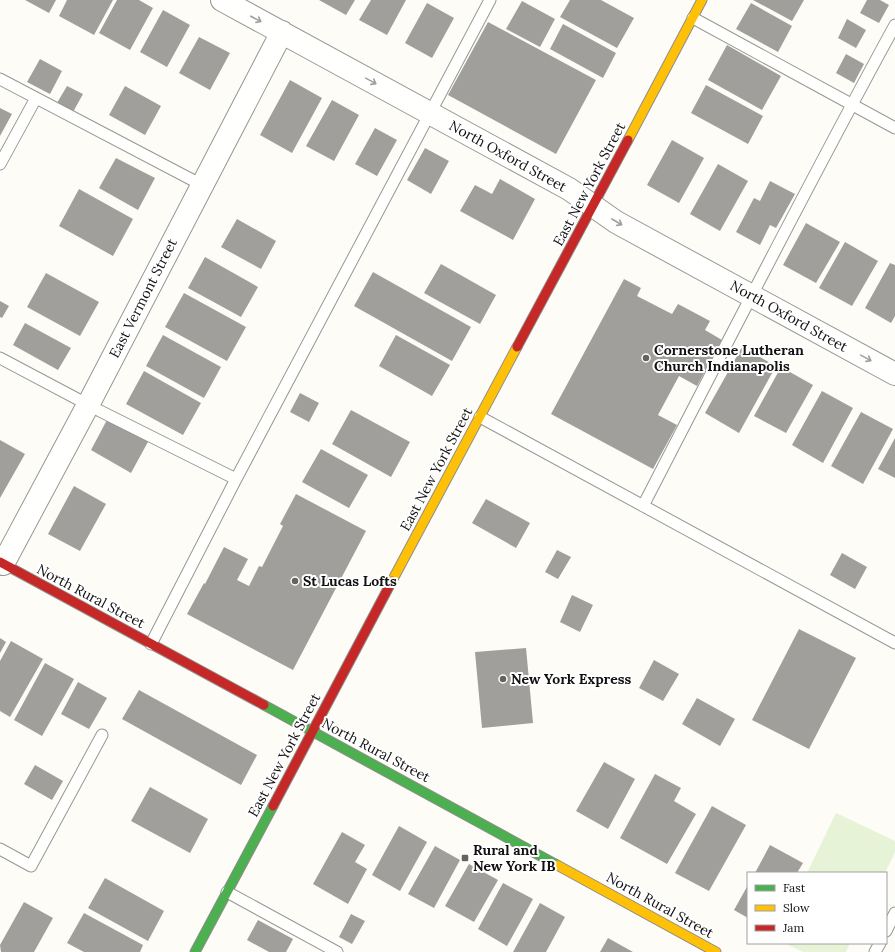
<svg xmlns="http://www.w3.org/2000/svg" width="895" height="952" font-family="Lora,serif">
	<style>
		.green { fill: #e7f3d7 }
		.building { fill: #a19f9c }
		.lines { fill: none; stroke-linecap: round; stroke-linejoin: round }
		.lane-casing { stroke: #979795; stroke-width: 13 }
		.street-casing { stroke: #979795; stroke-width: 24 }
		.fast-casing { stroke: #8e8d8b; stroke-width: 11 }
		.slow-casing { stroke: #8e8d8b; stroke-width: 11 }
		.jam-casing { stroke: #8e8d8b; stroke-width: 11 }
		.lane { stroke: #fffffe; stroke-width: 11 }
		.street { stroke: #fffffe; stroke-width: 22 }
		.fast { stroke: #4caf50; stroke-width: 9 }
		.slow { stroke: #ffc107; stroke-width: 9 }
		.jam { stroke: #c62828; stroke-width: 9 }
		.oneway { stroke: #a0a09f }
		.poi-dot { fill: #646362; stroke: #fff; stroke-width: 1.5 }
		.labels { text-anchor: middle; stroke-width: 4; stroke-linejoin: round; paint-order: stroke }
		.street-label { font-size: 14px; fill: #111; stroke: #fff }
		.poi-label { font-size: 14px; font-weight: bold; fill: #111; stroke: #fff; text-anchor: start }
	</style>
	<rect width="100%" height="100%" fill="#fdfcf7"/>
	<path class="green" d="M836 813 895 841V852L885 873H807Z
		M784 943H850L846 952H803Z"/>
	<path class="building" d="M25 0H56L49 13Z
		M67 0H113L94 35 59 16Z
		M117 0H139L153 8 130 50 99 33Z
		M319 0H355L346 15Z
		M371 0H406L387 35 359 20Z
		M570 0H601L634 18 617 48 560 17Z
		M753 0H804L792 21Z
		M867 0H880L889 5 879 23 860 13Z
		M522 1 555 19 540 47 506 29Z
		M427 3 454 18 432 58 405 43Z
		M751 3 792 26 778 52 736 29Z
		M163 10 190 25 167 67 140 52Z
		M847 19 866 30 856 48 838 38Z
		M488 22 596 80 556 154 448 95Z
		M563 24 616 53 603 78 550 49Z
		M199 37 230 53 210 90 179 73Z
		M727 45 781 76 762 110 708 80Z
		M846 54 864 64 854 83 836 73Z
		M40 59 62 71 50 94 27 82Z
		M290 80 322 98 292 153 260 135Z
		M706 85 763 116 748 144 691 113Z
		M67 86 83 94 73 112 57 103Z
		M125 86 161 106 145 135 109 115Z
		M332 100 359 115 334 161 306 146Z
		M0 108 12 114 0 136Z
		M375 128 397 140 377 176 355 164Z
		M672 140 704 158 679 203 647 185Z
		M425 148 449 161 431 194 407 180Z
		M116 158 155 178 138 210 99 188Z
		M718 164 748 181 720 231 690 214Z
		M500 179 535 199 513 240 460 211 475 185 492 194Z
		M770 181 795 194 776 228 770 225 760 245 736 232 754 198 760 201Z
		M79 189 133 219 113 256 59 226Z
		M237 219 276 241 261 269 221 247Z
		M806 223 840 242 816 283 783 265Z
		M845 242 878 261 852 306 819 288Z
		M205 257 258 287 241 317 188 288Z
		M890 263 895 265V316L891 323 865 308Z
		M441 264 496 295 480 324 424 293Z
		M373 272 471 327 452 361 354 306Z
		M46 273 99 302 80 336 27 307Z
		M624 279 641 288 637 296 672 314 678 304 710 321 705 330 722 340 697 386 679 376 658 415 677 425 653 469 551 414Z
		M184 293 246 327 227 361 165 327Z
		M0 301 9 306 2 318 0 317Z
		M25 323 71 348 58 370 13 345Z
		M163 335 221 367 204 398 146 366Z
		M396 335 450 365 432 396 379 366Z
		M742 347 776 366 739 433 705 413Z
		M781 367 813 385 786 433 754 416Z
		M144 371 201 403 183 435 126 404Z
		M822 391 853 408 823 463 792 445Z
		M300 393 319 403 309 422 290 412Z
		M351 410 410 442 391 477 332 444Z
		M861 412 893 429 863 484 831 466Z
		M108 418 149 440 131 473 91 450Z
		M895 438V478L878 469Z
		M0 440 25 454 0 498Z
		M321 449 368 475 349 508 302 482Z
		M74 486 106 504 80 551 48 534Z
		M296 494 366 531 293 670 187 614 204 583 205 584 224 547 248 559 237 580 249 586 259 566 262 567 283 526 280 524Z
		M486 499 530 523 516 548 472 523Z
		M557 550 571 557 558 579 545 572Z
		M842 553 867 567 855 589 830 575Z
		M572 595 593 605 580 632 560 622Z
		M799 629 856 658 809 749 752 720Z
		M0 638 6 642 0 653Z
		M11 641 43 659 10 717 0 711V661Z
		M526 648 533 723 482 728 475 652Z
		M654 660 679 674 663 701 639 688Z
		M45 663 74 679 42 736 14 720Z
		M78 682 107 698 89 729 61 714Z
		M139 690 257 755 241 785 122 719Z
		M697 698 735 719 720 746 682 724Z
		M604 762 635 779 608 829 576 811Z
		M35 765 63 781 52 800 24 784Z
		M655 774 681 788 674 801 696 814 667 864 620 838Z
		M150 787 208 819 190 853 131 821Z
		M712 806 746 825 709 891 675 873Z
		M399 826 427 842 400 891 372 875Z
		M342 832 365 845 355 862 367 869 348 904 313 884Z
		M770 845 803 863 797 873H755Z
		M435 846 460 860 434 908 408 894Z
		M469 864 498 880 474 922 445 906Z
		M105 878 164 911 148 941 88 908Z
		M503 883 533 899 507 946 478 929Z
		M748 885V918L734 910Z
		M24 902 53 918 34 952H1L0 945Z
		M540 903 565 917 546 952H513Z
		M84 913 143 945 140 952H84L67 943Z
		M351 914 365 921 352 944 339 937Z
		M258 920 293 939 286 952H269L247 940Z
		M608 938 633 952H600Z"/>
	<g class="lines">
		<defs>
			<path id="lane" d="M693 18 895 128
				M0 79 202 185
				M0 164 36 98
				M0 358 100 411 236 479
				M480 417 895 643
				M643 506C726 345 808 184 895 25
				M151 644 236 479 490 0
				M0 849 31 866 102 735
				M227 892 337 952
				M886 931 895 913
				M875 952 880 943"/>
			<path id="street" d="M222 0 569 189 616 222 895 374
				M3 564 88 405 282 32"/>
			<path id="fast" d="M264 705 557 865
				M195 952 273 806"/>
			<path id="slow" d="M628 140 702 0
				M392 581 517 347
				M557 865 716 952"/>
			<path id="jam" d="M517 347 628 140
				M0 562 264 705
				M273 806 392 581"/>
		</defs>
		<use href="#lane" class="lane-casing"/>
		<use href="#street" class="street-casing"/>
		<use href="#fast" class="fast-casing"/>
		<use href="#slow" class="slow-casing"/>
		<use href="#jam" class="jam-casing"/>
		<use href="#lane" class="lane"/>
		<use href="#street" class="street"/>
		<use href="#fast" class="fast"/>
		<use href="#slow" class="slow"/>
		<use href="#jam" class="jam"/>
	</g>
	<defs><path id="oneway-shaft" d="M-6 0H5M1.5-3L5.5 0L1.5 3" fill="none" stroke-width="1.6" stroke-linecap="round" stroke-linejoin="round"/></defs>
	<g class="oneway">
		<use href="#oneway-shaft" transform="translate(256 19) rotate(28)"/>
		<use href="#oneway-shaft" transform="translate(371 81) rotate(29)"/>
		<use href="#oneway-shaft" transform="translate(617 222) rotate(30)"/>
		<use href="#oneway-shaft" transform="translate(866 358) rotate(29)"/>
	</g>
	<g class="poi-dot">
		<circle cx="646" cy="358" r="4"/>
		<circle cx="295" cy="581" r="4"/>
		<circle cx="503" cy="679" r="4"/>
		<rect x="461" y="854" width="8" height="8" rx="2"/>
	</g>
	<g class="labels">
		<g class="street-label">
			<text transform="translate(508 156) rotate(29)" y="5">North Oxford Street</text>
			<text transform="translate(589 184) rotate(-62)" y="5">East New York Street</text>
			<text transform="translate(143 298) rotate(-63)" y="5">East Vermont Street</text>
			<text transform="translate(789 316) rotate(29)" y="5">North Oxford Street</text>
			<text transform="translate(436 469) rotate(-62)" y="5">East New York Street</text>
			<text transform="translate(91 596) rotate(28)" y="5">North Rural Street</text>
			<text transform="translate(376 750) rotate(28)" y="5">North Rural Street</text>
			<text transform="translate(284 755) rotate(-62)" y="5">East New York Street</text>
			<text transform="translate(660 905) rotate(29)" y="5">North Rural Street</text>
		</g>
		<g class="poi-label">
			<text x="654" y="355">Cornerstone Lutheran<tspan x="654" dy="16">Church Indianapolis</tspan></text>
			<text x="303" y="586">St Lucas Lofts</text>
			<text x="511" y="684">New York Express</text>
			<text x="473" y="855">Rural and<tspan x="473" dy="16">New York IB</tspan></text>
		</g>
	</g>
	<rect x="747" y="872" width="140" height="72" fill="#ffffff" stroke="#a0a0a0"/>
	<rect x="755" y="885" width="20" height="6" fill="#4caf50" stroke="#a0a0a0"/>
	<text x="783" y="892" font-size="12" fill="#111111">Fast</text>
	<rect x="755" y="905" width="20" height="6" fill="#ffc107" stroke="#a0a0a0"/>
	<text x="783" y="912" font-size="12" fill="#111111">Slow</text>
	<rect x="755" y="925" width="20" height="6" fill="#c62828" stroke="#a0a0a0"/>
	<text x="783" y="932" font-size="12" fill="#111111">Jam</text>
</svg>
